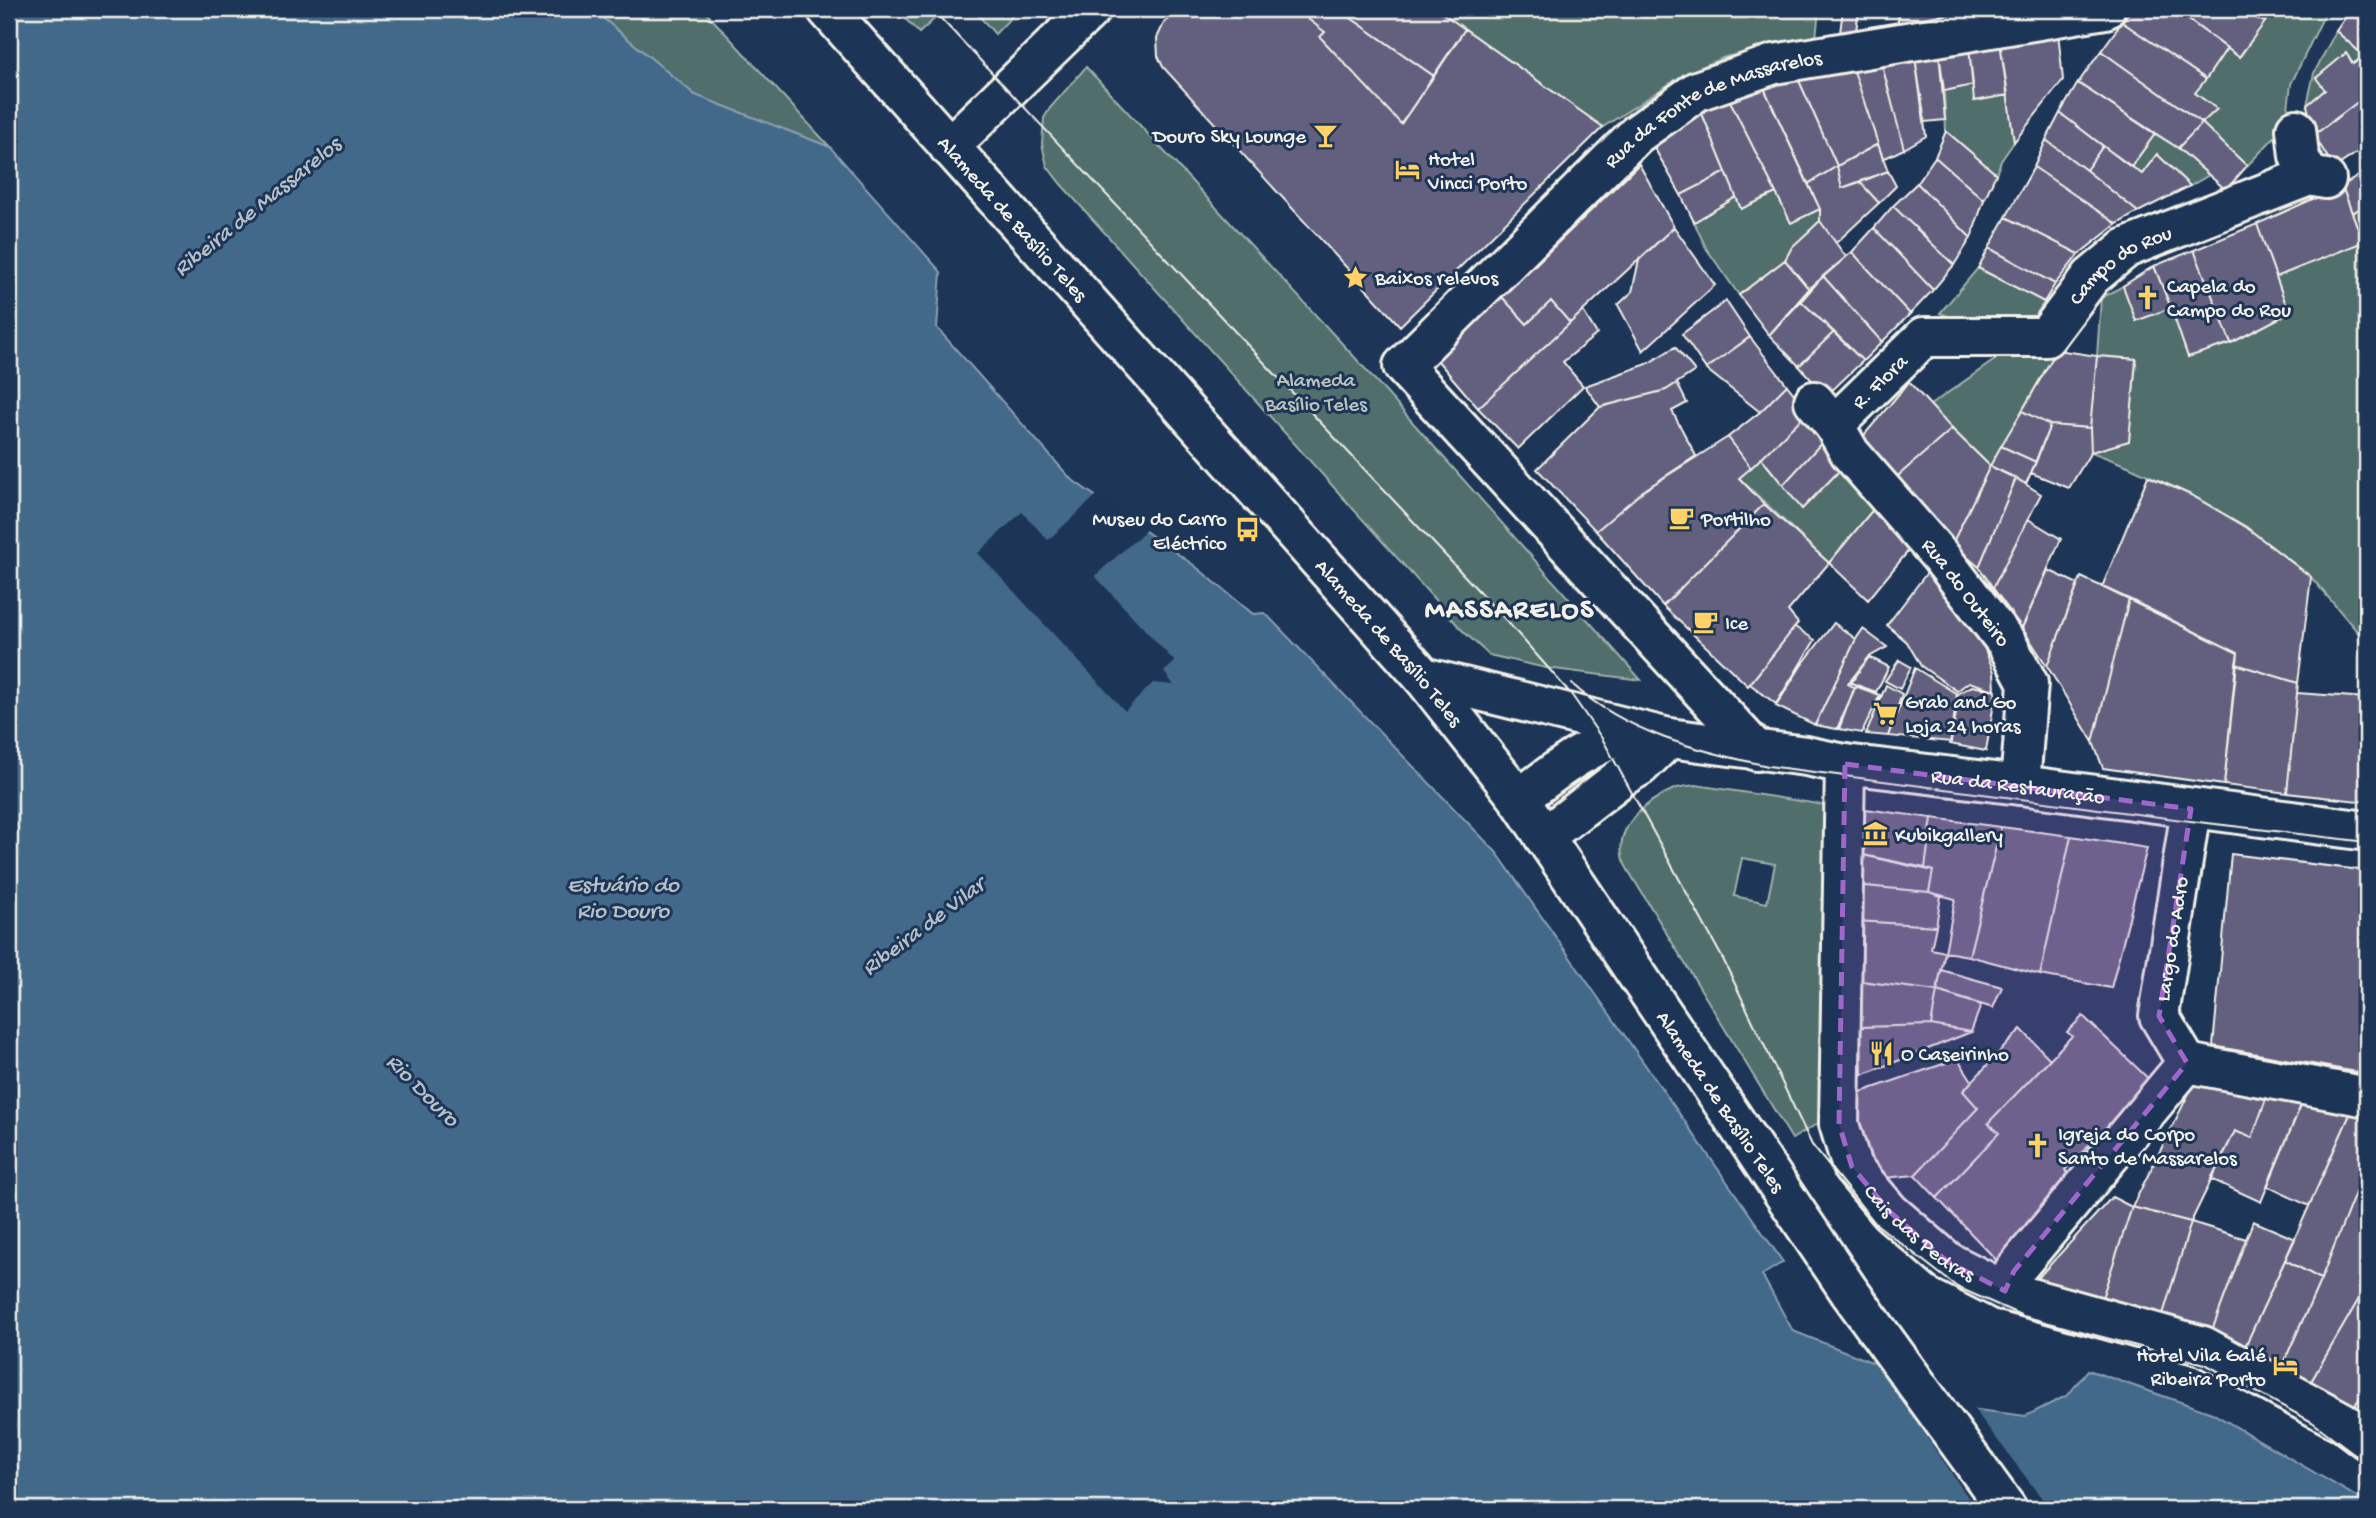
<svg xmlns="http://www.w3.org/2000/svg" width="2376" height="1518" font-family="'Gochi Hand',sans-serif">
	<style>
		.green { fill: #506e6c; stroke: #a2b0aa; stroke-width: 2; fill-rule: evenodd }
		.water { fill: #42698a; stroke: #899fb0; stroke-width: 2 }
		.pier { fill: #1d3557 }
		.building { fill: #63607f; stroke: #f4f1e8; stroke-width: 2 }
		.lines { fill: none; stroke-linecap: round; stroke-linejoin: round }
		.minor-casing { stroke: #f4f1e8; stroke-width: 44 }
		.major-casing { stroke: #f4f1e8; stroke-width: 44 }
		.minor { stroke: #1d3557; stroke-width: 38 }
		.major { stroke: #1d3557; stroke-width: 38 }
		.tram { stroke: #f4f1e8; stroke-width: 2 }
		.marked { fill: #9f67cb; fill-opacity: 0.2; stroke: #9f67cb; stroke-width: 5; stroke-dasharray: 14 9; stroke-linejoin: round }
		.labels { text-anchor: middle; stroke-width: 6; stroke-linejoin: round; paint-order: stroke }
		.street-label { font-size: 21px; fill: #f4f1e8; stroke: #1d3557 }
		.poi-label { font-size: 21px; fill: #f4f1e8; stroke: #1d3557; text-anchor: start }
		.park-label { font-size: 21px; fill: #bbc3bd; stroke: #1d3557 }
		.water-label { font-size: 23px; font-style: italic; fill: #b6c1c7; stroke: #1d3557 }
		.district-label { font-size: 28px; font-weight: bold; letter-spacing: 2px; fill: #f4f1e8; stroke: #1d3557 }
	</style>
	<rect width="100%" height="100%" fill="#1d3557"/>
	<filter id="ink" filterUnits="userSpaceOnUse"><feTurbulence type="fractalNoise" baseFrequency=".0143" numOctaves="2"/><feDisplacementMap in="SourceGraphic" scale="14" xChannelSelector="R" yChannelSelector="G"/><feConvolveMatrix kernelMatrix="1 2 1 2 8 2 1 2 1" color-interpolation-filters="sRGB"/></filter>
	<g filter="url(#ink)">
		<path class="green" d="M592 9H703L830 147 695 95Z
			M896 9H945L919 33Z
			M973 9H1019L995 34Z
			M1436 9H1819L1816 38 1725 57 1685 74 1603 127Z
			M2272 9H2327L2291 84 2286 125 2247 166 2202 123 2216 109 2195 93 2227 48 2240 57Z
			M2336 31 2364 56 2353 64 2346 54 2325 90 2307 105 2314 73Z
			M1086 67 1360 363 1641 680 1546 668 1489 655 1463 631 1060 183 1047 166 1042 144 1044 118 1050 108Z
			M1973 85 1975 101 2008 95 2014 142 2001 161 1996 174 1946 131 1944 91Z
			M2155 134 2178 148 2209 175 2190 186 2157 154 2142 174 2131 167Z
			M1776 193 1791 222 1820 209V221L1792 247 1785 260 1739 295 1706 248 1694 222 1736 197 1741 209Z
			M2367 205V643L2311 577 2246 527 2193 496 2128 466 2091 452 2129 441 2136 359 2097 356 2101 298 2123 286 2136 321 2171 308 2188 357 2231 343 2289 313 2276 277 2363 242 2352 213Z
			M1978 268 2044 302 2028 327 1967 323 1940 313Z
			M2009 350H2057L1990 466 1929 406Z
			M1761 458 1802 509 1844 466 1875 507 1829 563 1739 478Z
			M1696 785 1832 806 1822 1121 1792 1139 1628 870C1626 866 1622 860 1622 855 1616 824 1649 800 1674 789 1681 786 1689 786 1696 785ZM1742 858 1775 864 1767 903 1734 896Z"/>
		<path class="water" d="M9 9H592L695 95 830 147 941 272 937 328 1071 479 1195 566 1253 614 1265 613 1497 853 1783 1262 1762 1275 1793 1331 1892 1370 1970 1409 2026 1416 2068 1395 2088 1370 2212 1413 2367 1503V1509H9Z"/>
		<path class="pier" d="M1098 494 1147 529 1095 576 1175 662 1164 672 1174 685 1153 683 1125 711 978 553 1022 512 1048 540Z
			M1874 1360 1893 1366 1971 1405 2050 1509H1976Z"/>
		<path class="building" d="M1178 9H1295L1325 32 1320 37 1401 124 1465 29 1603 127 1400 326 1163 67 1158 56 1157 38 1164 23Z
			M1295 9H1338L1434 76 1401 124 1320 37 1325 32Z
			M1338 9H1436L1465 29 1434 76Z
			M1843 9H1859L1856 31 1840 33Z
			M1899 9H1951L1948 23 1897 31Z
			M1951 9H1981L1980 13 1948 23Z
			M2132 9H2174L2227 48 2206 79 2122 22Z
			M2174 9H2235L2265 22 2239 57Z
			M2235 9H2272L2265 22Z
			M2351 9H2367V54L2364 56 2336 31Z
			M2122 22 2206 79 2195 93 2217 109 2202 123 2101 51Z
			M2058 32 2063 80 2014 142 2000 42Z
			M2000 42 2008 95 1974 101 1969 47Z
			M1969 47 1973 85 1944 91 1939 52Z
			M2101 51 2202 123 2178 148 2078 83Z
			M1939 52 1945 120 1925 122 1915 57Z
			M2346 53 2353 64 2364 56 2367 61V95L2314 135 2307 105 2325 90 2316 78Z
			M1915 57 1926 136 1904 149 1882 65Z
			M1882 65 1904 149 1883 159 1854 71Z
			M1854 71 1878 144 1837 166 1797 76Z
			M1797 76 1837 166 1808 184 1764 88Z
			M2078 83 2155 134 2131 167 2060 113Z
			M1764 88 1820 209 1791 223 1730 101Z
			M2367 95V146L2334 168 2314 135Z
			M1730 101 1776 193 1741 209 1701 111Z
			M1701 111 1726 172 1681 195 1651 142Z
			M2060 113 2103 146 2086 170 2046 140Z
			M2202 123 2247 166 2226 190 2178 148Z
			M1946 131 1996 174 1984 200 1935 157Z
			M2046 140 2086 170 2138 212 2117 224 2034 167Z
			M1878 144 1888 171 1842 188 1837 166Z
			M2103 146 2142 174 2157 154 2190 186 2138 212 2086 170Z
			M1935 157 1984 200 1971 238 1917 183Z
			M1639 164 1674 227 1570 323 1551 301 1527 324 1502 297Z
			M1837 166 1842 188 1860 182 1879 203 1836 243 1820 221V209L1808 184Z
			M2034 167 2117 224 2079 254 2006 217Z
			M1888 171 1896 186 1879 203 1860 182Z
			M2367 171V205L2352 213 2342 186Z
			M1726 172 1736 197 1694 222 1681 195Z
			M1917 183 1971 238 1954 265 1893 206Z
			M2342 186 2363 242 2276 277 2257 224Z
			M1893 206 1954 265 1933 290 1874 228Z
			M2006 217 2079 254 2055 284 1989 248Z
			M1820 221 1846 257 1809 289 1785 260 1792 247Z
			M2257 224 2289 313 2231 343 2194 250Z
			M1674 227 1715 285 1643 351 1618 305 1632 292 1639 260Z
			M1874 228 1933 290 1910 314 1852 252Z
			M1989 248 2055 284 2044 302 1978 268Z
			M2194 250 2231 343 2188 357 2171 308 2154 266Z
			M1852 252 1910 314 1882 342 1823 276Z
			M1785 260 1809 289 1769 335 1739 295Z
			M2154 266 2171 308 2136 321 2123 286Z
			M1823 276 1882 342 1863 361 1801 301Z
			M1502 297 1527 324 1551 301 1570 323 1478 408 1437 360Z
			M1726 301 1750 337 1706 369 1682 334Z
			M1801 301 1834 332 1799 366 1769 335Z
			M1583 311 1597 334 1563 362 1583 386 1518 449 1478 408Z
			M1834 332 1863 361 1826 396 1799 366Z
			M1750 337 1787 385 1760 412 1706 369Z
			M1675 347 1695 371 1666 390 1600 407 1585 386 1647 364Z
			M2057 350 2097 356 2090 428 2050 425 2022 411Z
			M2097 356 2136 359 2129 441 2091 452 2090 428Z
			M1909 382 1952 429 1892 481 1859 441Z
			M1677 383 1687 403 1672 411 1696 456 1643 491 1596 531 1537 469 1600 407 1666 390Z
			M1787 385 1808 412 1751 468 1728 437 1760 412Z
			M2022 411 2050 425 2036 462 2001 446Z
			M1808 412 1826 438 1783 485 1761 458Z
			M2050 425 2090 428 2091 452 2069 488 2031 473Z
			M1952 429 1990 466 1952 544 1892 481Z
			M1728 437 1751 468 1739 478 1764 504 1663 606 1596 531 1643 491Z
			M1826 438 1844 466 1802 509 1783 485Z
			M2001 446 2036 462 2026 484 1990 466Z
			M1990 466 2016 478 1979 567 1952 544Z
			M2148 476 2193 496 2246 527 2311 577 2298 683 2236 664 2238 653 2102 587Z
			M2016 478 2041 494 1993 588 1979 567Z
			M1764 504 1829 563 1788 611 1798 623 1748 686 1663 606Z
			M1875 507 1910 549 1868 600 1829 563Z
			M2028 519 2061 539 2022 628 1993 588Z
			M1929 570 1975 625 1994 672 1995 690 1969 682 1957 691 1921 666 1907 642 1887 625Z
			M2048 570 2078 584 2047 666 2022 628Z
			M2081 577 2129 599 2093 742 2047 666Z
			M2129 599 2238 653 2224 785 2103 768 2093 742Z
			M1834 623 1856 639 1815 725 1776 706 1801 666Z
			M1795 627 1815 640 1776 704 1750 684Z
			M1863 629 1887 647 1869 657 1848 684 1855 688 1837 729 1815 725 1856 639Z
			M1869 657 1889 667 1876 692 1851 683Z
			M1899 660 1911 667 1900 689 1885 681Z
			M2236 664 2298 683 2287 793 2224 785Z
			M1915 668 1957 694 1951 742 1888 736Z
			M1886 685 1902 694 1888 736 1866 734Z
			M1855 686 1880 695 1862 733 1839 729Z
			M1972 686 1996 691 1986 751 1950 744 1959 698 1957 694Z
			M2297 693 2367 698V802L2287 793Z
			M1858 808 1932 818 1925 868 1854 853Z
			M1932 818 2001 827 1969 956 1945 952 1955 899 1929 892 1933 871 1925 868Z
			M2001 827 2071 836 2040 975 1969 956Z
			M2071 836 2147 848 2111 988 2040 975Z
			M1854 853 1933 871 1929 892 1855 885Z
			M2231 854 2367 871V1074L2213 1046Z
			M1855 885 1929 892 1941 896 1936 926 1857 921Z
			M1857 921 1936 926 1931 949 1945 952 1937 991 1861 981Z
			M1941 970 2002 987 1993 1008 1937 991Z
			M1861 981 1937 991 1931 1025 1861 1027Z
			M1937 991 1981 1005 1971 1032 1931 1025Z
			M2083 1016 2155 1085 2135 1098 2065 1170 2082 1187 2003 1267 1937 1198 1999 1133 1988 1123 2072 1036 2067 1032Z
			M1931 1025 1971 1032 1862 1075 1861 1027Z
			M2021 1029 2050 1059 1988 1123 1999 1133 1937 1198 1915 1175 1978 1108 1963 1091Z
			M1958 1059 1972 1081 1963 1091 1978 1108 1915 1175 1884 1178 1867 1162 1860 1128 1858 1093Z
			M2194 1083 2267 1096 2252 1138 2235 1131 2191 1222 2132 1207Z
			M2267 1096 2301 1105 2261 1202 2211 1179 2235 1131 2252 1138Z
			M2301 1105 2351 1112 2309 1206 2267 1186Z
			M2351 1112 2367 1115V1163L2321 1279 2285 1260Z
			M2367 1163V1285L2309 1385 2280 1371 2321 1279Z
			M2112 1197 2132 1207 2100 1304 2036 1280Z
			M2132 1207 2191 1222 2161 1321 2100 1304Z
			M2253 1221 2295 1239 2243 1351 2210 1336Z
			M2191 1222 2246 1239 2210 1336 2161 1321Z
			M2285 1260 2321 1279 2280 1371 2243 1351Z
			M2367 1285V1387L2351 1411 2309 1385Z
			M2367 1387V1422L2351 1411Z"/>
		<g class="lines">
			<defs>
				<g id="minor">
					<path d="M2296 129 2299 156 2309 176"/>
					<path id="s1" d="M1814 401 1834 425 1850 453 1940 556 2006 642 2028 683 2020 785"/>
					<path id="s2" d="M1834 425 1924 337H2046L2091 277 2126 248 2309 176 2326 179"/>
					<path id="s3" d="M1757 751 1403 366 1637 134 1697 91 1774 64 2105 9"/>
					<path id="s4" d="M1845 764 1839 1124 1852 1167 1890 1212 1948 1262 2005 1291 2203 1346 2343 1422 2367 1440"/>
					<path id="s5" d="M2187 1063 2159 1016 2191 809"/>
					<path d="M2187 1063 2367 1097"/>
					<path d="M2005 1291 2014 1271 2187 1063"/>
				</g>
				<g id="major">
					<path id="s6" d="M827 9 1423 677 1519 799 1849 1291 2007 1509"/>
					<path d="M949 147 1091 9"/>
					<path id="s7" d="M1423 677 1669 738 1806 756 1845 764 2020 785 2367 831"/>
					<path d="M1519 799C1558 769 1585 747 1633 731"/>
					<path d="M1544 837 1623 776 1640 766 1669 738"/>
				</g>
			</defs>
			<use href="#minor" class="minor-casing"/>
			<use href="#major" class="major-casing"/>
			<use href="#minor" class="minor"/>
			<use href="#major" class="major"/>
			<path class="tram" d="M932 9 1505 619 1571 694 1603 740 1723 959 1812 1145 1875 1223 1957 1287 2023 1316 2205 1364 2312 1422 2367 1463
				M1572 684C1626 733 1699 751 1768 766L2190 821 2367 842"/>
		</g>
	</g>
	<path class="marked" d="M1845 764 2191 809 2159 1016 2187 1063 2014 1271 2005 1291 1948 1262 1890 1212 1852 1167 1839 1124Z"/>
	<defs>
		<symbol id="bar-bare" viewBox="-9 -9 18 18"><path d="M-6-5H6L.8 .8V4.5H3.5V6h-7V4.5H-.8V.8Z" fill="#ffd166" stroke="#1d3557" stroke-width="2.5" paint-order="stroke"/></symbol>
		<symbol id="hotel-bare" viewBox="-9 -9 18 18"><path d="M-6-4.5h1.5V1H6V5H4.5V3h-9V5H-6ZM-4 0a1.8 1.8 0 1 1 3.6 0ZM.5 0V-2.5h3Q6-2.5 6 0Z" fill="#ffd166" stroke="#1d3557" stroke-width="2.5" paint-order="stroke"/></symbol>
		<symbol id="sight-bare" viewBox="-9 -9 18 18"><path d="M0-6L1.8-2.2L6-1.7L2.9 1.2L3.7 5.4L0 3.3L-3.7 5.4L-2.9 1.2L-6-1.7L-1.8-2.2Z" fill="#ffd166" stroke="#1d3557" stroke-width="2.5" paint-order="stroke"/></symbol>
		<symbol id="church-bare" viewBox="-9 -9 18 18"><path d="M-1.2-6h2.4v3.5h3.3v2.4h-3.3V6h-2.4V-.1h-3.3v-2.4h3.3Z" fill="#ffd166" stroke="#1d3557" stroke-width="2.5" paint-order="stroke"/></symbol>
		<symbol id="cafe-bare" viewBox="-9 -9 18 18"><path d="M-5.5-4.5H6V0H3Q3 3.5 0 3.5H-2.5Q-5.5 3.5-5.5 0ZM3-3.2v2h1.7v-2ZM-6 4.5H4V6H-6Z" fill="#ffd166" stroke="#1d3557" stroke-width="2.5" paint-order="stroke"/></symbol>
		<symbol id="bus-bare" viewBox="-9 -9 18 18"><path d="M-5-6H5V4H4V6H2V4H-2V6H-4V4H-5ZM-3.5-4V0h7V-4ZM-3.5 1.2v1.5H-2V1.2ZM2 1.2v1.5H3.5V1.2Z" fill="#ffd166" stroke="#1d3557" stroke-width="2.5" paint-order="stroke"/></symbol>
		<symbol id="supermarket-bare" viewBox="-9 -9 18 18"><path d="M-6-5.5h2.5l.6 2H6L4.5 2H-2.5L-4.4-4H-6ZM-1.5 3.2a1.3 1.3 0 1 0 .1 0ZM3 3.2a1.3 1.3 0 1 0 .1 0Z" fill="#ffd166" stroke="#1d3557" stroke-width="2.5" paint-order="stroke"/></symbol>
		<symbol id="museum-bare" viewBox="-9 -9 18 18"><path d="M0-6L6-3V-2H-6V-3ZM-5-1h2V3h-2ZM-1-1h2V3h-2ZM3-1h2V3H3ZM-6 4H6V6H-6Z" fill="#ffd166" stroke="#1d3557" stroke-width="2.5" paint-order="stroke"/></symbol>
		<symbol id="restaurant-bare" viewBox="-9 -9 18 18"><path d="M-5-6h1v4h1v-4h1v4h1v-4h1v5L-1.5 .5V6h-2V.5L-5-1ZM5-6V6H3V1.5H1.5Q1.5-4 5-6Z" fill="#ffd166" stroke="#1d3557" stroke-width="2.5" paint-order="stroke"/></symbol>
	</defs>
	<g fill-rule="evenodd">
		<use href="#bar-bare" x="1308" y="118" width="35" height="35"/>
		<use href="#hotel-bare" x="1390" y="152" width="35" height="35"/>
		<use href="#sight-bare" x="1338" y="260" width="35" height="35"/>
		<use href="#church-bare" x="2130" y="280" width="35" height="35"/>
		<use href="#cafe-bare" x="1664" y="500" width="35" height="35"/>
		<use href="#bus-bare" x="1230" y="512" width="35" height="35"/>
		<use href="#cafe-bare" x="1688" y="604" width="35" height="35"/>
		<use href="#supermarket-bare" x="1868" y="696" width="35" height="35"/>
		<use href="#museum-bare" x="1858" y="816" width="35" height="35"/>
		<use href="#restaurant-bare" x="1864" y="1036" width="35" height="35"/>
		<use href="#church-bare" x="2020" y="1128" width="35" height="35"/>
		<use href="#hotel-bare" x="2268" y="1348" width="35" height="35"/>
	</g>
	<g class="labels">
		<g class="street-label">
			<text dy="7" stroke="none"><textPath href="#s3" startOffset="933">Rua da Fonte de Massarelos</textPath></text>
			<text dy="7" stroke="none"><textPath href="#s6" startOffset="280">Alameda de Basílio Teles</textPath></text>
			<text dy="7" stroke="none"><textPath href="#s2" startOffset="354">Campo do Rou</textPath></text>
			<text dy="7" stroke="none"><textPath href="#s2" startOffset="63">R. Flora</textPath></text>
			<text dy="7" stroke="none"><textPath href="#s1" startOffset="245">Rua do Outeiro</textPath></text>
			<text dy="7" stroke="none"><textPath href="#s6" startOffset="847">Alameda de Basílio Teles</textPath></text>
			<text dy="7" stroke="none"><textPath href="#s7" startOffset="606">Rua da Restauração</textPath></text>
			<text dy="7" stroke="none"><textPath href="#s5" startOffset="133">Largo do Adro</textPath></text>
			<text dy="7" stroke="none"><textPath href="#s6" startOffset="1414">Alameda de Basílio Teles</textPath></text>
			<text dy="7" stroke="none"><textPath href="#s4" startOffset="500">Cais das Pedras</textPath></text>
		</g>
		<g class="poi-label">
			<text x="1306" y="142" text-anchor="end">Douro Sky Lounge</text>
			<text x="1428" y="165">Hotel<tspan x="1428" dy="24">Vincci Porto</tspan></text>
			<text x="1375" y="284">Baixos relevos</text>
			<text x="2167" y="292">Capela do<tspan x="2167" dy="24">Campo do Rou</tspan></text>
			<text x="1227" y="525" text-anchor="end">Museu do Carro<tspan x="1227" dy="24">Eléctrico</tspan></text>
			<text x="1701" y="525">Portilho</text>
			<text x="1725" y="629">Ice</text>
			<text x="1905" y="708">Grab and Go<tspan x="1905" dy="24">Loja 24 horas</tspan></text>
			<text x="1895" y="841">Kubikgallery</text>
			<text x="1901" y="1060">O Caseirinho</text>
			<text x="2058" y="1140">Igreja do Corpo<tspan x="2058" dy="24">Santo de Massarelos</tspan></text>
			<text x="2266" y="1361" text-anchor="end">Hotel Vila Galé<tspan x="2266" dy="24">Ribeira Porto</tspan></text>
		</g>
		<g class="park-label">
			<text x="1316" y="386">Alameda<tspan x="1316" dy="24">Basílio Teles</tspan></text>
		</g>
		<g class="water-label">
			<text transform="translate(256 205) rotate(-39)" y="8">Ribeira de Massarelos</text>
			<text x="623" y="891">Estuário do<tspan x="623" dy="26">Rio Douro</tspan></text>
			<text transform="translate(922 925) rotate(-37)" y="8">Ribeira de Vilar</text>
			<text transform="translate(424 1089) rotate(45)" y="8">Rio Douro</text>
		</g>
		<g class="district-label">
			<text x="1510" y="617">MASSARELOS</text>
		</g>
	</g>
	<rect width="2376" height="1518" fill="none" stroke="#1d3557" stroke-width="35"/>
	<rect x="18" y="18" width="2341" height="1483" fill="none" stroke="#f4f1e8" stroke-width="2.5" filter="url(#ink)"/>
</svg>
